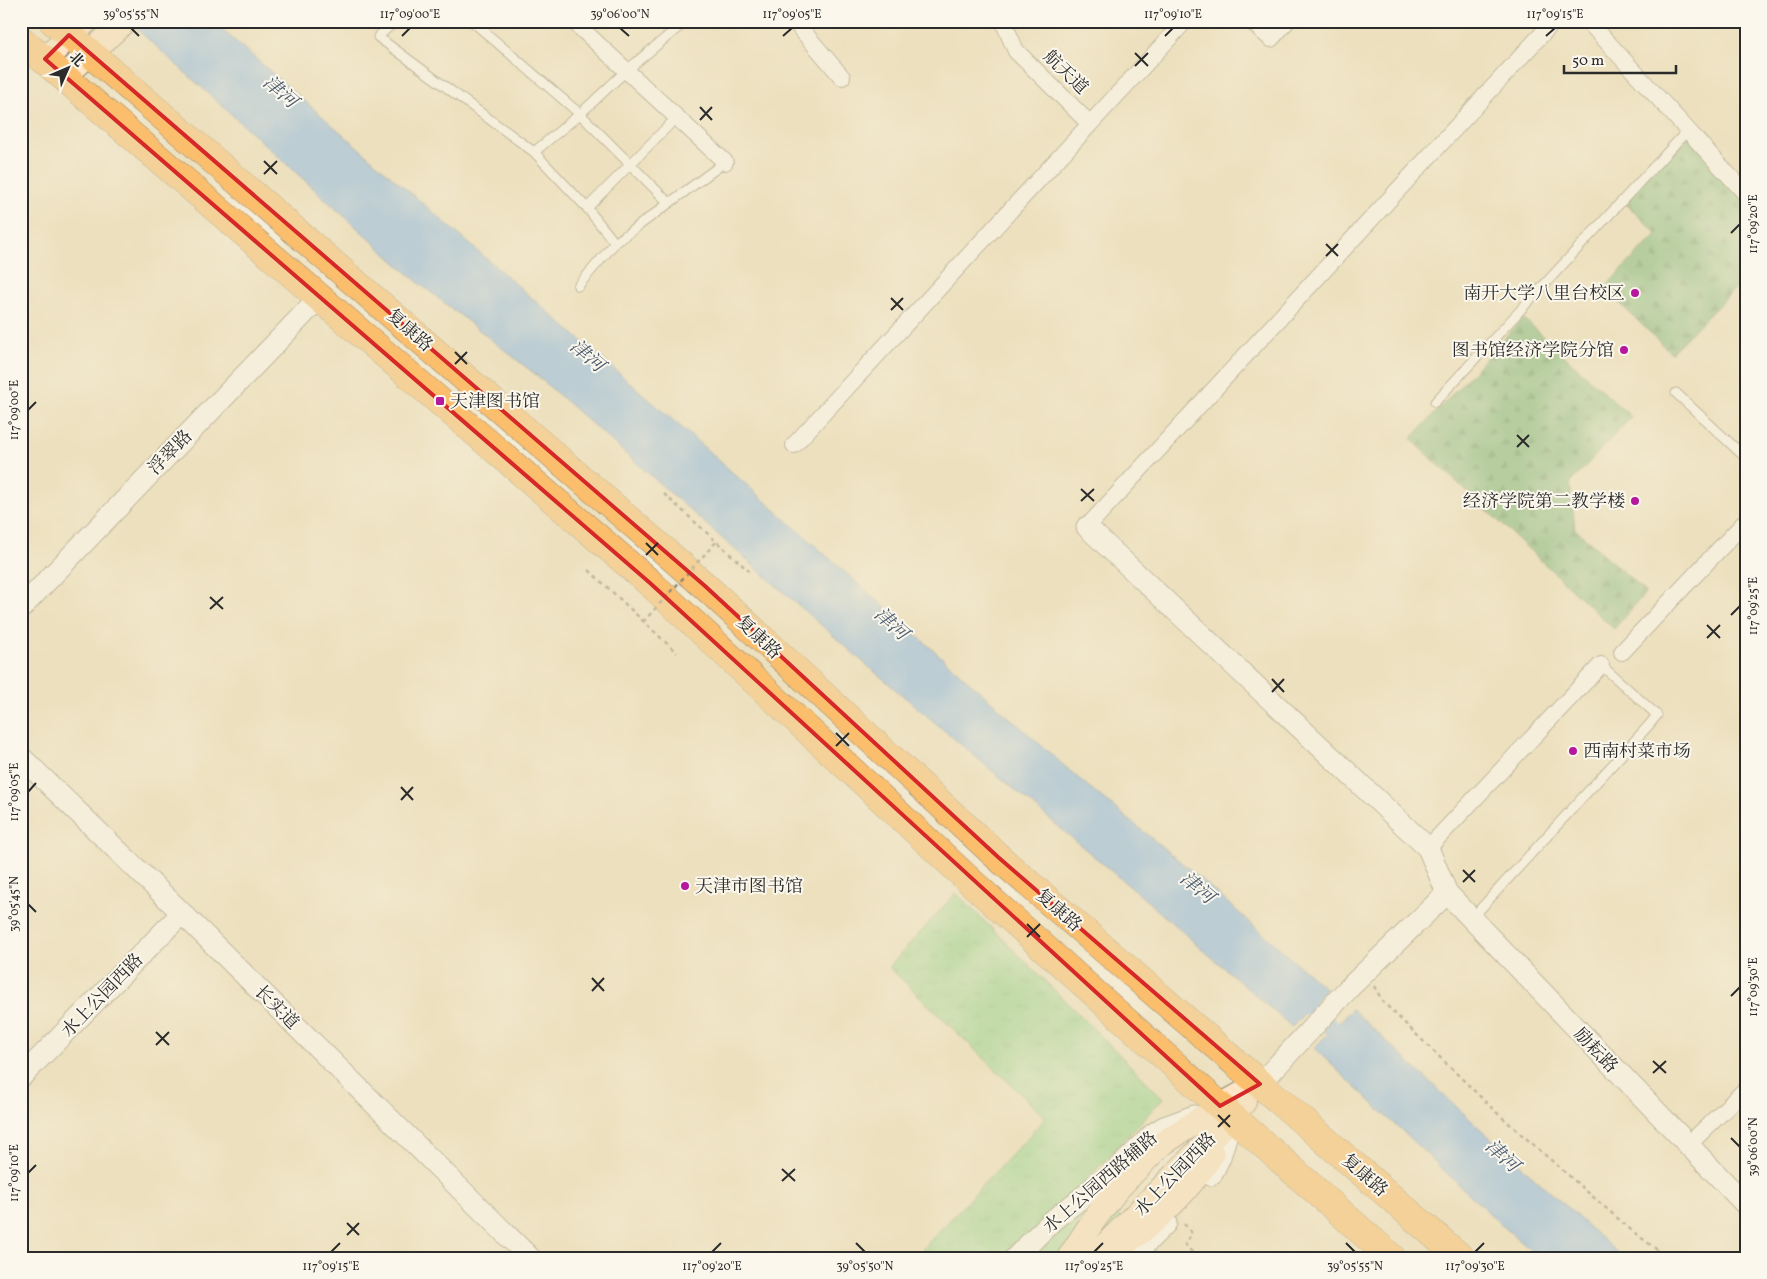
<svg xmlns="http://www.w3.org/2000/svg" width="1767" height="1279" font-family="Vollkorn,'Noto Serif SC',serif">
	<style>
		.forest { fill: url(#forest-firs); stroke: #507152 }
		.park { fill: url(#park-tufts); stroke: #5e805e }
		.water { fill: #80b5ee; stroke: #56708c }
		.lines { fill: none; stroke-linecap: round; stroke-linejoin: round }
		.canal { stroke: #80b5ee; stroke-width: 16 }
		.service-casing { stroke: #8c8674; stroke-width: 11 }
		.minor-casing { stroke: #8c8674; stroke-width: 18 }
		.tertiary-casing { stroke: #8c8674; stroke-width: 23 }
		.secondary-casing { stroke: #8c8674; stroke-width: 26 }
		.trunk-casing { stroke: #8c8674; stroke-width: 29 }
		.path { stroke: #8c8674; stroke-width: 2.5; stroke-dasharray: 4 4; stroke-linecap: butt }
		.service { stroke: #fff; stroke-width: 9 }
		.minor { stroke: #fff; stroke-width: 16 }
		.tertiary { stroke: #fff; stroke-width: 21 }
		.secondary { stroke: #fde5c5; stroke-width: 24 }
		.trunk { stroke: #fabe6d; stroke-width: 28 }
		.path-bridge { stroke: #8c8674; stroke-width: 2.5; stroke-dasharray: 4 4; stroke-linecap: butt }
		.marked { fill: none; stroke: #d62828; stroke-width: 4; stroke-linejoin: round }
		.ticks { fill: none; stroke: #2b2b2b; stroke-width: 2 }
		.poi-dot { fill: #b5179e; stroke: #fbf7ec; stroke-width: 2 }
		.labels { text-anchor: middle; stroke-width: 4; stroke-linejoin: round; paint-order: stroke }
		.street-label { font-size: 18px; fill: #2b2b2b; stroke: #fbf7ec }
		.poi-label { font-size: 18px; fill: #2b2b2b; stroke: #fbf7ec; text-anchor: end }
		.water-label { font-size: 19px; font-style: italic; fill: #495b6f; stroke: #fbf7ec }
		.neatline { fill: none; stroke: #2b2b2b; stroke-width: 2 }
		.ticks-label { font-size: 12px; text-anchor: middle; fill: #2b2b2b }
	</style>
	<defs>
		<pattern id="forest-firs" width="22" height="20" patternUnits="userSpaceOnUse" patternTransform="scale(1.25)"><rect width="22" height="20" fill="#74b77a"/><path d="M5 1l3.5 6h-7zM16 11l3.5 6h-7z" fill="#5f9564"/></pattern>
		<pattern id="park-tufts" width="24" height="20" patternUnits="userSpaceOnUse" patternTransform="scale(1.25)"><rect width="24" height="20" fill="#91d690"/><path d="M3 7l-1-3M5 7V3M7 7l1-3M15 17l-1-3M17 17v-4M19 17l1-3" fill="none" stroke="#7db87c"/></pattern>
	</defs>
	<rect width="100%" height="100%" fill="#fbf7ec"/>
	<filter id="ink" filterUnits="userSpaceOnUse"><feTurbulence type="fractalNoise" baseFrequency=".02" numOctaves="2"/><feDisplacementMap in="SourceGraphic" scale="10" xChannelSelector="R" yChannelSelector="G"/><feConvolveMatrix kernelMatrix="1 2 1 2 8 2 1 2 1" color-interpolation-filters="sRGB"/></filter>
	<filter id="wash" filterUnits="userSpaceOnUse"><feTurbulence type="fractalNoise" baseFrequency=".0096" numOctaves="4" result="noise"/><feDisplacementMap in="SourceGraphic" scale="20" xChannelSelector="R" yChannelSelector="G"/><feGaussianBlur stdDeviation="1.12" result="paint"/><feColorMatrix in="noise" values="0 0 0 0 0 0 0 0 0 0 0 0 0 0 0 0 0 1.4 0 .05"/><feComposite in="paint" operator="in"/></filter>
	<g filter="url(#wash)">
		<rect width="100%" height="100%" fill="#ece0be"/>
		<path class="forest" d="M1688 130 1746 192V298L1736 288 1671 353 1604 288 1657 234 1621 199Z
			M1523 318 1631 417 1570 483 1575 529 1646 592 1614 629 1411 439Z"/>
		<path class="park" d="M956 893 1163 1098 1084 1183 1163 1258H914L1046 1118 889 967Z"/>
		<path class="water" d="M128 21H212L681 427 1078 778 1188 868 1326 989 1292 1027 1147 901 869 667 535 374 414 279Z
			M1352 1009 1474 1123 1623 1258H1540L1504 1227 1314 1048Z"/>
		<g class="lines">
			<path class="canal" d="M1294 993 1348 1043"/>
		</g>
	</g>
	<g filter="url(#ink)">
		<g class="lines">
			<defs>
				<path id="service" d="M395 21 378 37 534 152
					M472 21 580 114 534 152 587 208
					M669 203 580 114 627 70 686 21
					M615 243 587 208 677 117
					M578 286 615 243 725 162
					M1676 393 1746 458
					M1435 402 1688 130
					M1472 918 1649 725 1657 715 1601 665"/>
				<path id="minor" d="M573 21 725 162
					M794 21 842 77
					M1003 21 1016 51 1090 124
					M1251 21 1271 39 1287 21
					M1588 21 1746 194
					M794 445 1185 21
					M1087 527 1554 21
					M1622 652 1746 521
					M1428 848 1601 665
					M1687 1146 1746 1089"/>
				<path id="tertiary" d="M1087 527 1428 848 1447 893 1746 1205
					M21 608 320 297
					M21 757 182 913 530 1258
					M21 1077 182 913
					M1260 1084 1348 989 1447 893
					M1211 1175 1220 1157 1232 1117
					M1015 1258 1053 1220 1115 1172 1153 1134 1164 1127 1194 1116
					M1131 1258 1166 1223"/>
				<path id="secondary" d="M45 59 86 21
					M65 76 125 21
					M1122 1245C1158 1221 1189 1190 1212 1154
					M1069 1258 1093 1221 1118 1188 1160 1145 1220 1106 1260 1084
					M1093 1258 1232 1117 1244 1102"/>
				<path id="trunk" d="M53 21 705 586 998 857 1461 1258
					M21 40 650 583 972 883 1220 1106 1392 1258"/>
			</defs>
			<use href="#service" class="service-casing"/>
			<use href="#minor" class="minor-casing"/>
			<use href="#tertiary" class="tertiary-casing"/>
			<use href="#secondary" class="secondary-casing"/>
			<use href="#trunk" class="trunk-casing"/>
			<path class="path" d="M664 494 749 571
				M589 570 677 653
				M1374 986 1383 1002 1496 1112 1631 1230 1668 1258
				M1184 1224 1192 1233 1185 1244 1197 1258
				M1739 1258 1746 1257"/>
			<use href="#service" class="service"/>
			<use href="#minor" class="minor"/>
			<use href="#tertiary" class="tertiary"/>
			<use href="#secondary" class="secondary"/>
			<use href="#trunk" class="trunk"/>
			<path class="path-bridge" d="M643 622 716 542"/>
		</g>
	</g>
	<path d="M0 0H1767V1279H0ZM69 35 705 586 998 857 1260 1084 1220 1106 650 583 45 59Z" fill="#ece0be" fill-opacity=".55" fill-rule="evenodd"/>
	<path class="marked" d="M69 35 705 586 998 857 1260 1084 1220 1106 650 583 45 59Z"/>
	<path class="ticks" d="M131 28 139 36M620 28 629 36M402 36 410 28M783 36 792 28M1165 36 1173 28M1546 36 1555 28M1135 53 1148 66M1135 66 1148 53M700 107 712 120M700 120 712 107M264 161 277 174M264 174 277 161M1731 233 1740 224M1326 244 1338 256M1326 256 1338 244M891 298 903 310M891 310 903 298M455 352 467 364M455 364 467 352M28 410 36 402M1517 435 1529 447M1517 447 1529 435M1081 489 1094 501M1081 501 1094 489M646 543 658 555M646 555 658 543M210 597 223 609M210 609 223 597M1731 615 1740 606M1707 625 1720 638M1707 638 1720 625M1272 679 1284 692M1272 692 1284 679M836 733 849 746M836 746 849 733M401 787 413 800M28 792 36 783M401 800 413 787M1463 870 1475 882M1463 882 1475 870M28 904 36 912M1027 924 1040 937M1027 937 1040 924M592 978 604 991M592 991 604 978M1731 996 1740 987M156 1032 169 1045M156 1045 169 1032M1653 1061 1666 1073M1653 1073 1666 1061M1218 1115 1230 1127M1218 1127 1230 1115M1731 1138 1740 1147M782 1169 795 1181M28 1173 36 1165M782 1181 795 1169M347 1223 359 1235M347 1235 359 1223M856 1243 865 1252M1346 1243 1355 1252M331 1252 340 1243M712 1252 721 1243M1094 1252 1103 1243M1475 1252 1484 1243"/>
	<g class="poi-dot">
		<circle cx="1635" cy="293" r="5"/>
		<circle cx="1624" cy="350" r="5"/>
		<rect x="435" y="396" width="10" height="10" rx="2.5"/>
		<circle cx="1635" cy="501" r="5"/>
		<circle cx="1573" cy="751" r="5"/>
		<circle cx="685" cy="886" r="5"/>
	</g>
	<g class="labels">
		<g class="street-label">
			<text transform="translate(1066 72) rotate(44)" y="6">航天道</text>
			<text transform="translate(410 330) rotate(41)" y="6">复康路</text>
			<text transform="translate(170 452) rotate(-46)" y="6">浮翠路</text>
			<text transform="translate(759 637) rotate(43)" y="6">复康路</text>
			<text transform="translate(1059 910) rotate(41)" y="6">复康路</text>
			<text transform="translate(102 995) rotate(-46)" y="6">水上公园西路</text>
			<text transform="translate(277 1007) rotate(45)" y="6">长实道</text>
			<text transform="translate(1596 1050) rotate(46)" y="6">励耘路</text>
			<text transform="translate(1175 1174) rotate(-46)" y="6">水上公园西路</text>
			<text transform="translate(1365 1175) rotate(41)" y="6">复康路</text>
			<text transform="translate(1100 1182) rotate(-41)" y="6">水上公园西路辅路</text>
		</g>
		<g class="poi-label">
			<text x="1625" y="299">南开大学八里台校区</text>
			<text x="1614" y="356">图书馆经济学院分馆</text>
			<text x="450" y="407" text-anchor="start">天津图书馆</text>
			<text x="1625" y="507">经济学院第二教学楼</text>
			<text x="1583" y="757" text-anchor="start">西南村菜市场</text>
			<text x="695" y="892" text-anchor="start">天津市图书馆</text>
		</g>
		<g class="water-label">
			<text transform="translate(281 91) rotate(41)" y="7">津河</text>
			<text transform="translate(588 355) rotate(41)" y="7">津河</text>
			<text transform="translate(892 623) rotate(42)" y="7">津河</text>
			<text transform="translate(1198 887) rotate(40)" y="7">津河</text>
			<text transform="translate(1503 1155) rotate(42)" y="7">津河</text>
		</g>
	</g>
	<rect width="1767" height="1279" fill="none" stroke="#fbf7ec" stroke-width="55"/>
	<g transform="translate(68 68) rotate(45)" stroke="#fbf7ec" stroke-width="4" paint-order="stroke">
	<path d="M0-4L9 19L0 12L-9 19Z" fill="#2b2b2b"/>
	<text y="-8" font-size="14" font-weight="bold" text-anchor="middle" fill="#2b2b2b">北</text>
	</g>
	<path d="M1564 65v8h112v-8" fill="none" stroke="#2b2b2b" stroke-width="2.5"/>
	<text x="1572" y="65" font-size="15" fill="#2b2b2b" stroke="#fbf7ec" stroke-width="4" paint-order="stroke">50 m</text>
	<rect x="28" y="28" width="1712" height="1224" class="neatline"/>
	<g class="ticks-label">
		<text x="131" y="18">39°05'55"N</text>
		<text x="410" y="18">117°09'00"E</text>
		<text x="620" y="18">39°06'00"N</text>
		<text x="792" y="18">117°09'05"E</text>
		<text x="1173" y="18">117°09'10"E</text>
		<text x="1555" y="18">117°09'15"E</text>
		<text transform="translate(1753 224) rotate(-90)" y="4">117°09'20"E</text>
		<text transform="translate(14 410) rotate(-90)" y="4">117°09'00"E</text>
		<text transform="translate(1753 606) rotate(-90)" y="4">117°09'25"E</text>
		<text transform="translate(14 792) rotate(-90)" y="4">117°09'05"E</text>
		<text transform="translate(14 904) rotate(-90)" y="4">39°05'45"N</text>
		<text transform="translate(1753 987) rotate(-90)" y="4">117°09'30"E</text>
		<text transform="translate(1753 1147) rotate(-90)" y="4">39°06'00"N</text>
		<text transform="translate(14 1173) rotate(-90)" y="4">117°09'10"E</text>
		<text x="331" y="1270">117°09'15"E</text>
		<text x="712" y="1270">117°09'20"E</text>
		<text x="865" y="1270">39°05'50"N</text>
		<text x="1094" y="1270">117°09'25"E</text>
		<text x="1355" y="1270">39°05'55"N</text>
		<text x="1475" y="1270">117°09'30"E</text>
	</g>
</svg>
